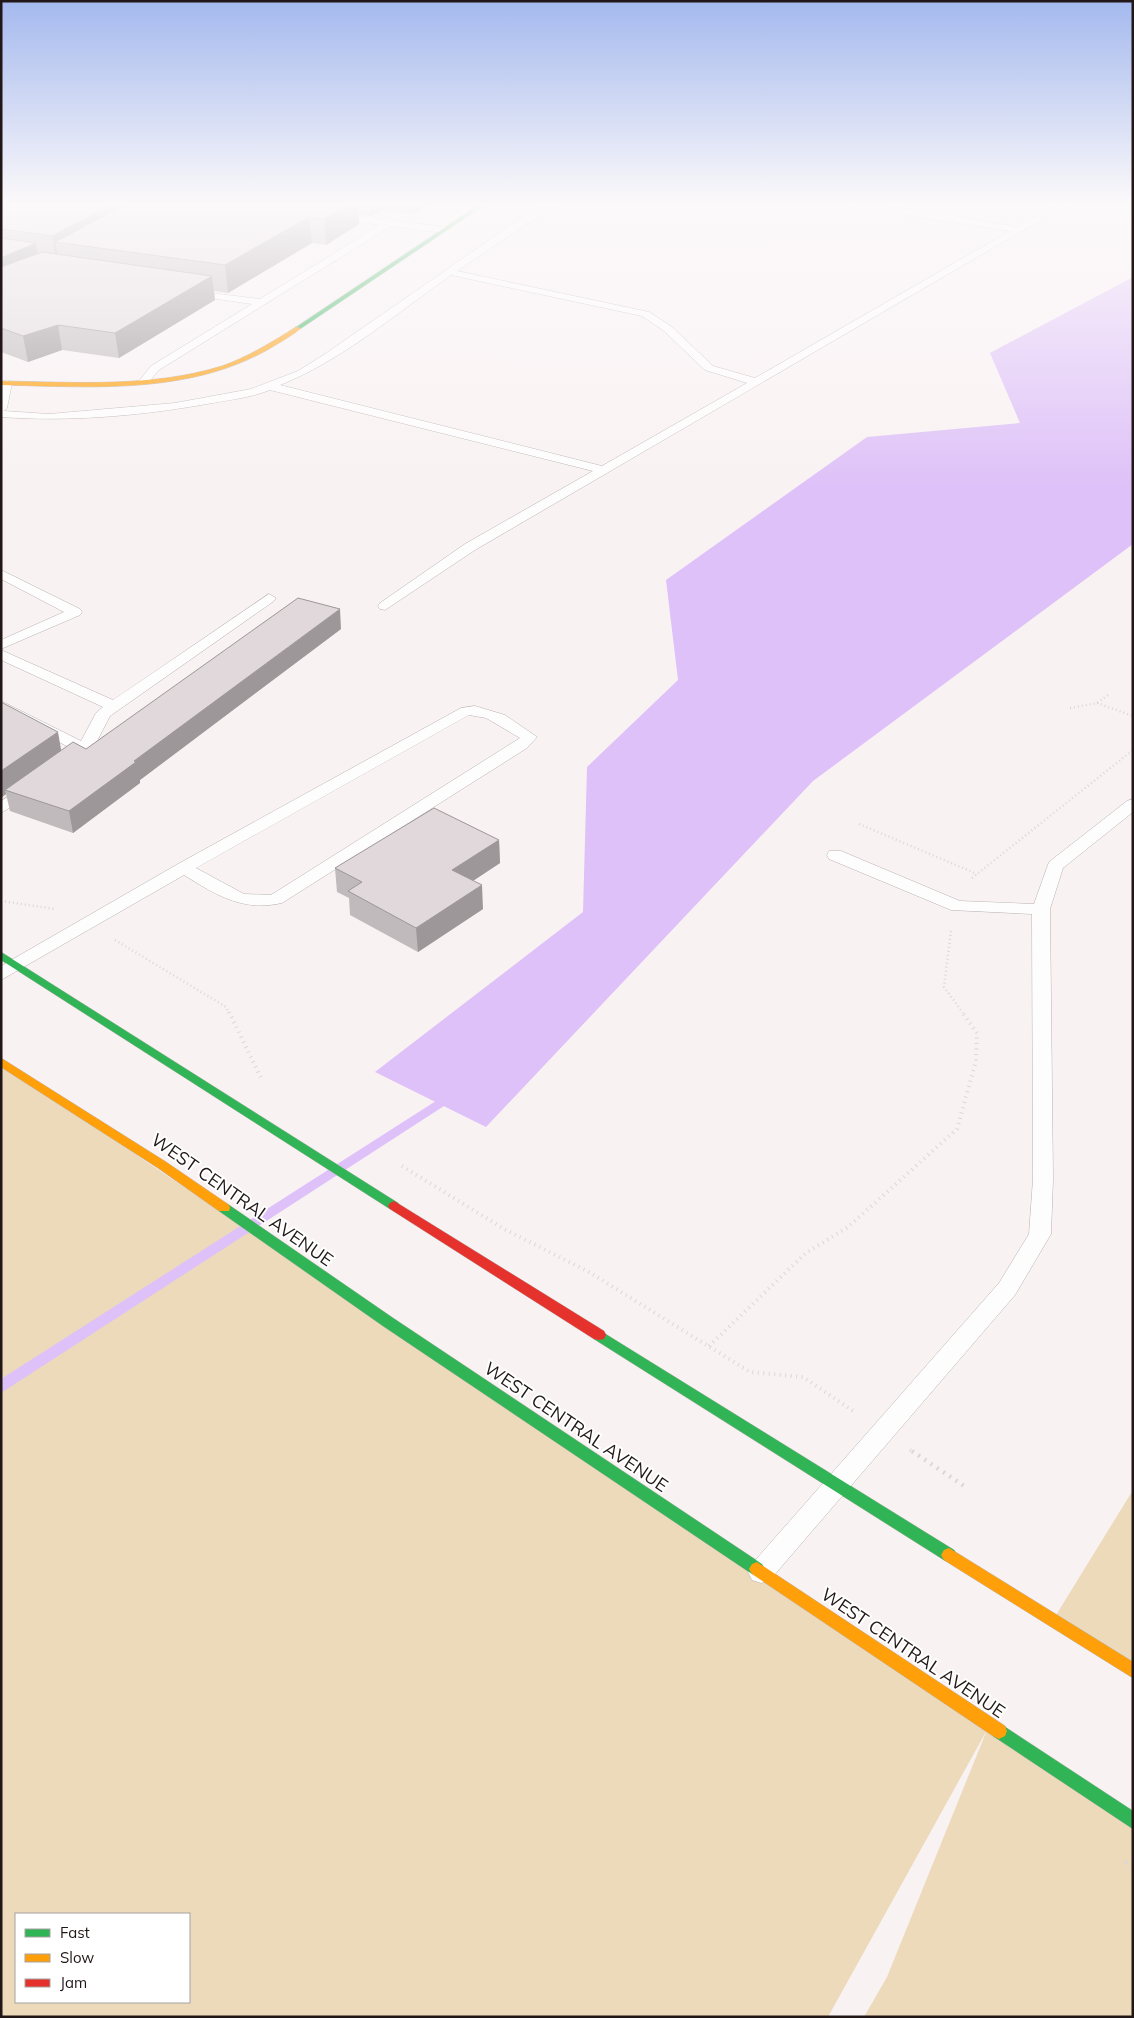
<svg xmlns="http://www.w3.org/2000/svg" width="1134" height="2018" font-family="Mulish,sans-serif">
	<style>
		.green { fill: #eddaba; fill-rule: evenodd }
		.water { fill: #dec1f8 }
		.lines { fill: none; stroke-linecap: round; stroke-linejoin: round }
		.stream { fill: #dec1f8; fill-rule: evenodd }
		.lane-casing { stroke: #b9b1b1; stroke-width: 1 }
		.fast-casing { stroke: #b9b1b1; stroke-width: 1 }
		.slow-casing { stroke: #b9b1b1; stroke-width: 1 }
		.jam-casing { stroke: #b9b1b1; stroke-width: 1 }
		.path-far2 { stroke: #dad8d9; stroke-width: 2.5; stroke-dasharray: 1 3; stroke-linecap: butt }
		.path-far1 { stroke: #dad8d9; stroke-width: 4; stroke-dasharray: 1 4.5; stroke-linecap: butt }
		.path { stroke: #dad8d9; stroke-width: 4.5; stroke-dasharray: 2 5.5; stroke-linecap: butt }
		.lane { fill: #fefdfd; fill-rule: evenodd }
		.fast { fill: #30b455; fill-rule: evenodd }
		.slow { fill: #ff9f0a; fill-rule: evenodd }
		.jam { fill: #e5322d; fill-rule: evenodd }
		.wall { fill: #c1babc }
		.shaded-wall { fill: #9d9799 }
		.building { fill: #e0d8db; stroke: #9d9799 }
		.labels { text-anchor: middle; stroke-width: 4; stroke-linejoin: round; paint-order: stroke }
		.near-street-label { font-size: 18px; fill: #211717; stroke: #fff }
	</style>
	<rect width="100%" height="100%" fill="#f9f2f3"/>
	<path class="green" d="M1 1064 1133 1824V2017H864L887 1977 987 1730 828 2017H1ZM16 1914H189V2002H16Z
		M1133 1490V1673L1053 1620Z"/>
	<path class="water" d="M1133 277V544L813 781 486 1127 375 1072 583 912 587 767 678 680 666 580 867 437 1020 423 990 353Z"/>
	<g class="lines">
		<path class="stream" d="M439 1099 444 1100 446 1103 444 1106 1 1393V1379Z"/>
		<defs>
			<path id="lane" d="M545 204H556L457 271 649 312 672 327 713 366 755 378 1010 231 853 207 849 204H871L926 211 1017 227 1058 204H1068L475 550 385 610 380 609 378 606 380 603 465 544 593 471 270 390C250 398 228 400 207 404 139 416 69 422 1 417V384L7 380 12 383 7 408 4 411 49 414 175 403 251 389 298 371 325 354 534 209ZM451 275 642 316 664 331 705 370 747 383 602 466 280 385C341 361 397 313 451 275Z
				M335 213 444 227 449 230 444 233 391 226 159 370 148 383H140L139 381 151 366 252 304 189 295 184 292 186 290 260 299 380 225 332 218 331 216Z
				M1 570 80 609 82 612 80 615 1 649V640L64 612 1 579Z
				M269 594 276 598 274 601 110 716 93 749 82 759H70L68 756 74 750 1 711V701L81 741 96 713 103 707 1 660V650L113 700Z
				M475 706 505 715 537 737 527 748 282 903C243 912 216 895 184 875L1 980V966L178 864 461 708ZM469 715 486 718 520 738 271 895 244 894 196 868Z
				M29 784 37 789 35 792 1 813V801Z
				M1133 799V812L1063 868 1050 909 1053 1179 1051 1234 1015 1295 770 1580 761 1583 752 1580 748 1572 752 1564 999 1283 1029 1234 1033 1179 1032 914 951 910 829 859 827 855 829 851H841L960 901 1034 904 1049 862 1127 801Z"/>
			<path id="fast" d="M480 204H486L300 329 295 328Z
				M1 952 398 1203 400 1206 398 1209H390L1 960Z
				M224 1203 229 1205 393 1318 762 1564 765 1569 762 1574 757 1576 752 1574 383 1326 219 1211 218 1208 219 1205Z
				M599 1330 954 1550 957 1555 954 1560 949 1562 944 1560 594 1339 592 1335 594 1331Z
				M999 1723 1133 1811V1829L993 1736 991 1731 993 1726Z"/>
			<path id="slow" d="M296 327 301 328C292 336 280 342 269 349 188 395 91 387 1 385V381C74 382 151 388 222 366 248 357 272 342 296 327Z
				M1 1058 166 1162 229 1205 230 1208 229 1211H219L158 1168 1 1067Z
				M949 1548 1133 1662V1678L944 1560 941 1555 944 1550Z
				M757 1562 1005 1726 1007 1731 1005 1736 999 1739 993 1736 752 1574 749 1569 752 1564Z"/>
			<path id="jam" d="M394 1201 604 1331 606 1335 604 1339 599 1340 594 1339 390 1209 388 1206 390 1203Z"/>
		</defs>
		<use href="#lane" class="lane-casing"/>
		<use href="#fast" class="fast-casing"/>
		<use href="#slow" class="slow-casing"/>
		<use href="#jam" class="jam-casing"/>
		<path class="path-far2" d="M1097 703 1133 716
			M1070 708 1097 703 1108 695
			M859 824 977 874
			M972 878 1133 750
			M1 901 55 909
			M951 931 944 987 963 1013
			M115 940 226 1007 229 1013"/>
		<path class="path-far1" d="M229 1012 261 1078
			M402 1166 504 1229 589 1272 750 1372 803 1377 856 1413
			M709 1346 806 1253 848 1227 957 1129 976 1061 977 1033 962 1012
			M910 1450 914 1452"/>
		<path class="path" d="M912 1451 964 1486
			M1125 1862 1133 1867"/>
		<use href="#lane" class="lane"/>
		<use href="#fast" class="fast"/>
		<use href="#slow" class="slow"/>
		<use href="#jam" class="jam"/>
	</g>
	<path class="wall" d="M1 204H430L414 214 383 210 372 216 359 215V224L326 245 312 243 228 293 214 291 215 300 119 358 62 350 28 362 1 352Z
		M341 629 140 780V783L73 833 10 811 6 794 1 798V702L61 751 86 749Z
		M499 840 500 863 473 881 483 909 418 952 350 915 349 898 337 892 335 868Z"/>
	<path class="shaded-wall" d="M114 204H157L55 242 58 258 56 259 52 236Z
		M349 204H358L359 224 326 245 324 219Z
		M371 204H382L383 210 372 216Z
		M414 204H430L414 214Z
		M309 217 312 243 228 293 225 265Z
		M36 243 40 267 1 284V258Z
		M212 276 215 300 119 358 115 333Z
		M58 325 62 350 28 362 23 336Z
		M340 609 341 629 140 780V783L73 833 69 811 134 761Z
		M58 732 62 755 5 790 6 794 1 798V771Z
		M499 840 500 863 453 894 452 870Z
		M482 885 483 909 418 952 416 928Z"/>
	<path class="building" d="M1 204H114L52 236 1 229Z
		M127 204H349L324 219 309 217 225 265 55 242Z
		M1 238 36 243 1 258Z
		M42 252 212 276 115 333 58 325 23 336 1 328V267Z
		M298 598 340 609 134 761 136 762 69 811 5 790 73 742 86 749Z
		M1 702 58 732 1 771Z
		M434 808 499 840 452 870 482 885 416 928 348 891 362 882 335 868Z"/>
	<linearGradient id="sky" x2="0" y2="1"><stop stop-color="#a4b9ee"/><stop offset="0.42" stop-color="#fcf9fa"/><stop offset="1" stop-color="#fcf9fa" stop-opacity="0"/></linearGradient>
	<rect width="1134" height="486" fill="url(#sky)"/>
	<g class="labels">
		<g class="near-street-label">
			<text transform="translate(242 1200) rotate(35)" y="6">WEST CENTRAL AVENUE</text>
			<text transform="translate(576 1427) rotate(34)" y="6">WEST CENTRAL AVENUE</text>
			<text transform="translate(913 1653) rotate(34)" y="6">WEST CENTRAL AVENUE</text>
		</g>
	</g>
	<rect width="1134" height="2018" fill="none" stroke="#211717" stroke-width="5"/>
	<rect x="15" y="1913" width="175" height="90" fill="#ffffff" stroke="#a6a2a2"/>
	<rect x="25" y="1929" width="25" height="8" fill="#30b455" stroke="#a6a2a2"/>
	<text x="60" y="1938" font-size="15" fill="#211717">Fast</text>
	<rect x="25" y="1954" width="25" height="8" fill="#ff9f0a" stroke="#a6a2a2"/>
	<text x="60" y="1963" font-size="15" fill="#211717">Slow</text>
	<rect x="25" y="1979" width="25" height="8" fill="#e5322d" stroke="#a6a2a2"/>
	<text x="60" y="1988" font-size="15" fill="#211717">Jam</text>
</svg>
